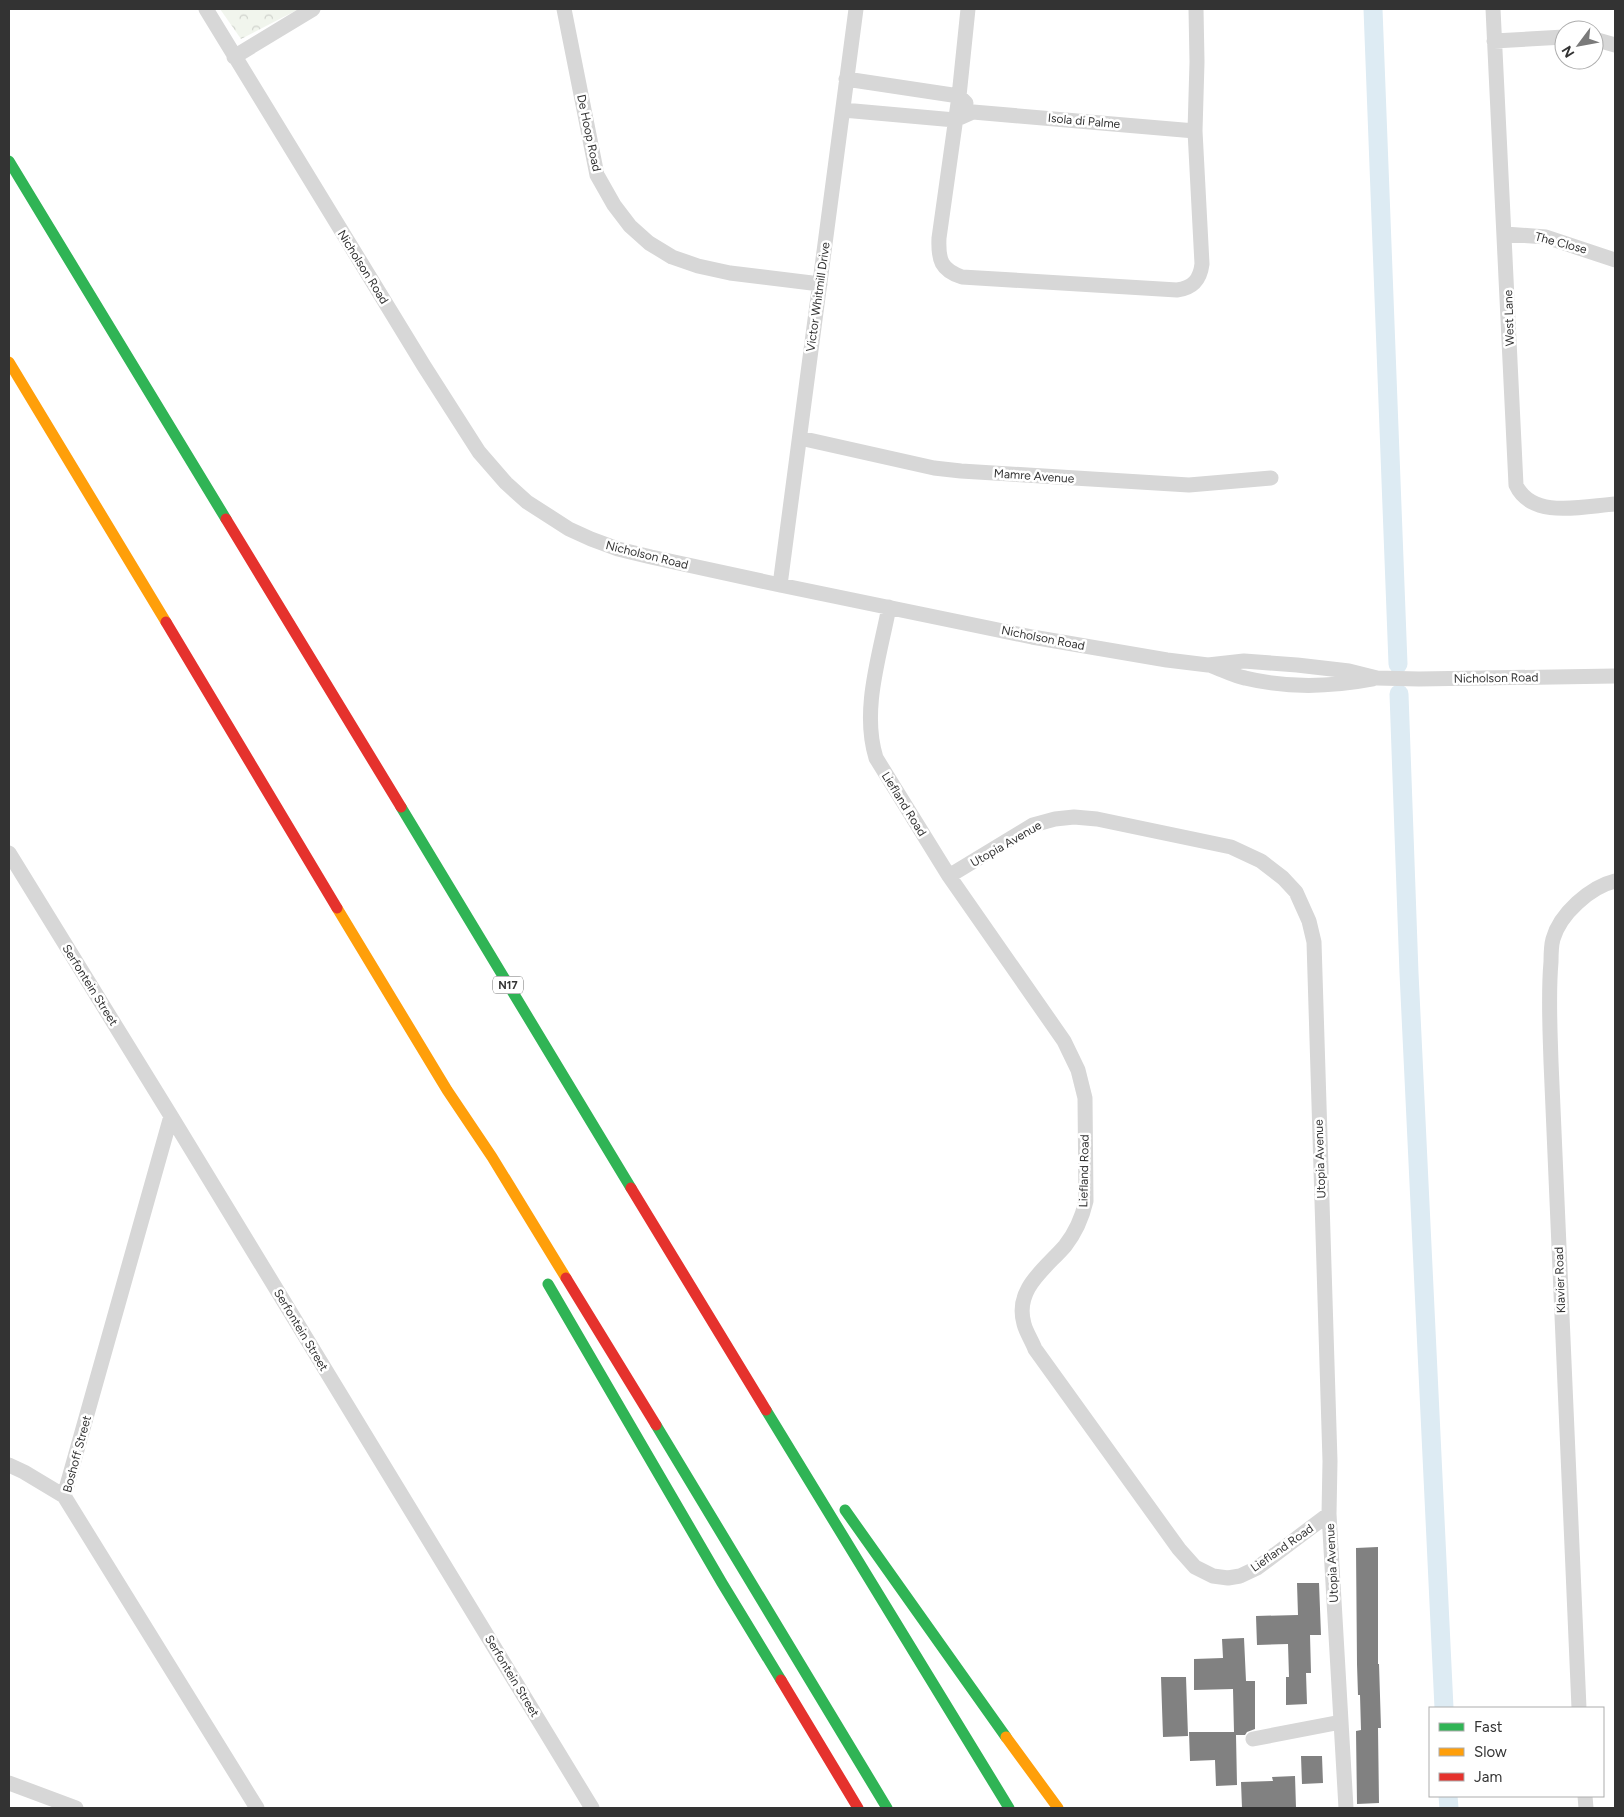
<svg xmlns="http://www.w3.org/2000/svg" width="1624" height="1817" font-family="Figtree,sans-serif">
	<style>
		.park { fill: url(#park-crowns) }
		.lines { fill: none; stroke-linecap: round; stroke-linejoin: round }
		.canal { stroke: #ddebf3; stroke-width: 19 }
		.building { fill: #818181 }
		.street { stroke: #d7d7d7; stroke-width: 15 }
		.fast { stroke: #30b455; stroke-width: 11 }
		.slow { stroke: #ff9f0a; stroke-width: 11 }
		.jam { stroke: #e5322d; stroke-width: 11 }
		.labels { text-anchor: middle; stroke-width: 5; stroke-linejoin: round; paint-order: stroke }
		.shield { fill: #fff; stroke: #707070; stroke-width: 1 }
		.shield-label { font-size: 11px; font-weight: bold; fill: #333 }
		.street-label { font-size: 12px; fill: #333; stroke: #fff }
	</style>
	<defs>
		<pattern id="park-crowns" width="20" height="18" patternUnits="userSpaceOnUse" patternTransform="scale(1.25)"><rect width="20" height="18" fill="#f1f5ed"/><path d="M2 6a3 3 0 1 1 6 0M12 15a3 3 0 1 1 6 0" fill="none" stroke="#cfd2cc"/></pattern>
	</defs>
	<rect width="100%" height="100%" fill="#fff"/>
	<path class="park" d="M220 9H299L241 39Z"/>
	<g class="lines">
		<path class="canal" d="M1373 9 1398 664
			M1399 694 1409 973 1444 1708
			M1448 1796 1449 1808"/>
	</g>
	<path class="building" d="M1378 1547V1664H1379L1381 1728H1378L1379 1803 1357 1804 1356 1731 1361 1730 1360 1695H1358L1357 1664 1356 1548Z
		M1297 1583H1319L1321 1635H1310L1311 1673H1306L1307 1704 1286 1705V1677H1289L1288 1644 1257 1645 1256 1616 1298 1615Z
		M1244 1638 1246 1681H1255V1729L1247 1732 1245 1735H1236L1237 1785 1216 1786 1215 1760 1190 1761 1189 1732H1234L1233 1689 1194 1690V1659L1223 1658 1222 1639Z
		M1161 1677H1186L1188 1736 1163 1737Z
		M1301 1756H1322L1323 1783 1302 1784Z
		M1295 1776 1296 1808H1242L1241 1782 1273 1781 1272 1777Z"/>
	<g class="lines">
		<path class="street" d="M206 9 424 366 479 452 506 483 527 502 569 529 591 539 618 549 651 557 780 585 1032 637 1167 660 1208 665 1244 661 1297 665 1349 671 1377 678 1419 679 1615 676
			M564 9 597 175 614 205 630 226 649 243 672 257 698 266 730 273 820 284
			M968 9 959 96 939 238C938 260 941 270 962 277L1177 290C1193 288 1200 280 1202 264L1195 131 1197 62 1196 9
			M1493 9 1516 485C1532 520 1585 506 1615 504
			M1594 39 1615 45
			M1494 41 1564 37
			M234 57 313 9
			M846 79 959 96 966 103
			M843 110 955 120 973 112 1195 131
			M1505 234 1546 237 1615 260
			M800 438 934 468 961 471 1189 485 1271 478
			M780 585 856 9
			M889 607C880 655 861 710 876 758L949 876 1064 1041 1078 1070 1085 1098 1086 1201C1082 1218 1076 1232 1065 1246 1045 1269 1014 1289 1024 1324 1026 1332 1032 1341 1035 1349L1179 1549 1195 1567 1213 1576 1228 1578 1240 1576 1257 1568 1329 1514
			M1212 666C1223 670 1234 676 1245 678 1286 688 1331 687 1373 679
			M9 853 171 1116 592 1808
			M949 876 1033 825 1055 819 1074 817 1097 819 1231 847 1261 861 1283 878 1296 892 1309 921 1314 942 1330 1461 1329 1514 1346 1808
			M9 1465 24 1472 64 1496 257 1808
			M64 1496 171 1116
			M1579 1708 1551 1062C1550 1028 1548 995 1551 962 1551 955 1551 946 1553 939 1560 914 1590 887 1615 881
			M1253 1739 1341 1722
			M9 1783 76 1808
			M1585 1796 1586 1808"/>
		<path class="fast" d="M9 161 226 519
			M401 807 631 1188
			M548 1284 722 1583 781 1680
			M766 1410 1009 1808
			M656 1425 887 1808
			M845 1510 1006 1737"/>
		<path class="slow" d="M9 362 166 622
			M337 908 447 1090 492 1157 566 1278
			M1006 1737 1058 1808"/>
		<path class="jam" d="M226 519 401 807
			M166 622 337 908
			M631 1188 766 1410
			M566 1278 656 1425
			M781 1680 858 1808"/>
	</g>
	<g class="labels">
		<rect class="shield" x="493" y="976.5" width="30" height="17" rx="4"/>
		<g class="shield-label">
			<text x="508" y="989">N17</text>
		</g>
		<g class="street-label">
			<text transform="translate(1084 121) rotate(5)" y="4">Isola di Palme</text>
			<text transform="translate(589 133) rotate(78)" y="4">De Hoop Road</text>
			<text transform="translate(1561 243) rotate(15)" y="4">The Close</text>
			<text transform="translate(363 267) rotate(58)" y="4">Nicholson Road</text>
			<text transform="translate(818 297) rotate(-82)" y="4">Victor Whitmill Drive</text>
			<text transform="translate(1509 318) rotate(-92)" y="4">West Lane</text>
			<text transform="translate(1034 476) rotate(4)" y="4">Mamre Avenue</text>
			<text transform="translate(647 555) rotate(14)" y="4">Nicholson Road</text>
			<text transform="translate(1043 638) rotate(11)" y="4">Nicholson Road</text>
			<text transform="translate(1496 678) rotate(-1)" y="4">Nicholson Road</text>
			<text transform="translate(904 804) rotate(58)" y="4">Liefland Road</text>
			<text transform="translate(1006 844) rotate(-30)" y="4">Utopia Avenue</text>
			<text transform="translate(90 985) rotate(58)" y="4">Serfontein Street</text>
			<text transform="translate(1320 1159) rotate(-92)" y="4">Utopia Avenue</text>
			<text transform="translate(1084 1171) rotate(-89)" y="4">Liefland Road</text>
			<text transform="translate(1560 1280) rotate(-92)" y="4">Klavier Road</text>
			<text transform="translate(301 1330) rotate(59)" y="4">Serfontein Street</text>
			<text transform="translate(77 1454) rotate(-75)" y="4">Boshoff Street</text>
			<text transform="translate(1282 1548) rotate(-35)" y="4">Liefland Road</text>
			<text transform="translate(1332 1563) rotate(-93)" y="4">Utopia Avenue</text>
			<text transform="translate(512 1676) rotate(59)" y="4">Serfontein Street</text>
		</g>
	</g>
	<rect width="1624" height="1817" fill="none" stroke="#333333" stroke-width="20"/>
	<rect x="1429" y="1707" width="175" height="90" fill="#ffffff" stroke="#adadad"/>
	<rect x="1439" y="1723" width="25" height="8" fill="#30b455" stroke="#adadad"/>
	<text x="1474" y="1732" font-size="15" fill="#333333">Fast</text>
	<rect x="1439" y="1748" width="25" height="8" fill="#ff9f0a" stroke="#adadad"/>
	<text x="1474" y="1757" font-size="15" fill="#333333">Slow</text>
	<rect x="1439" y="1773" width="25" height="8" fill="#e5322d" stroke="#adadad"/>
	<text x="1474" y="1782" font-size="15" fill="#333333">Jam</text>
	<g transform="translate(1579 45) rotate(238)"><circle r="24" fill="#ffffff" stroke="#adadad"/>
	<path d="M0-4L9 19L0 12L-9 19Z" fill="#7a7a7a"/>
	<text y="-8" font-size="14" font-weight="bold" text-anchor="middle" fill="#333333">N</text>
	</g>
</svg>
